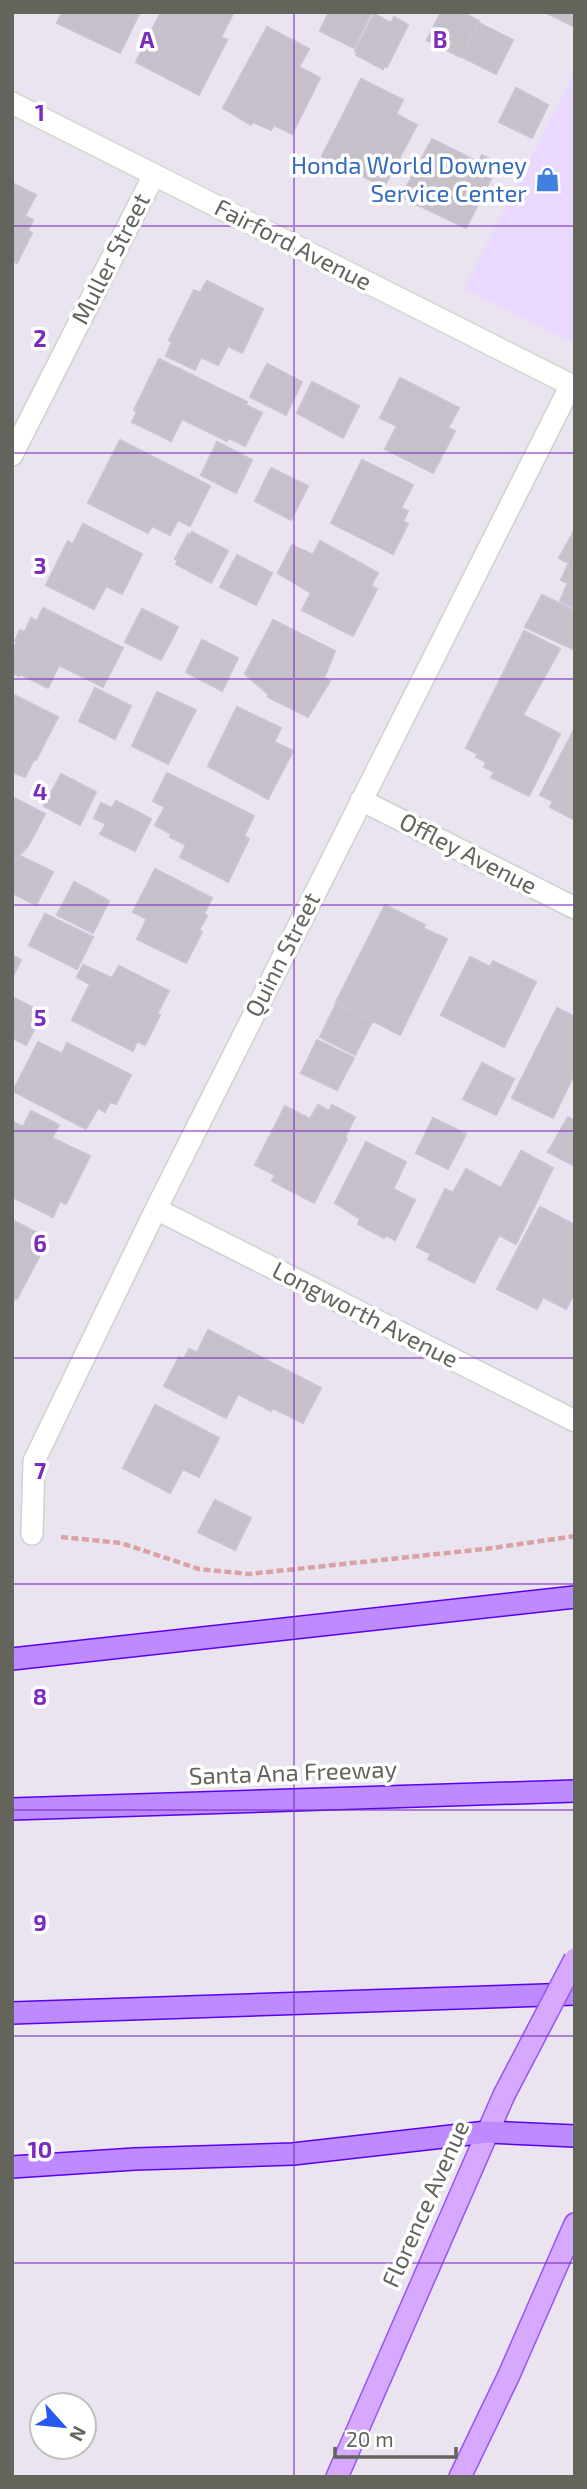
<svg xmlns="http://www.w3.org/2000/svg" width="587" height="2489" font-family="'Exo 2',sans-serif">
	<style>
		.commercial { fill: #ead9ff }
		.building { fill: #c5c0ca; stroke: #c9c2d4; stroke-width: 2 }
		.lines { fill: none; stroke-linecap: round; stroke-linejoin: round }
		.street-casing { stroke: #cfd2cb; stroke-width: 24 }
		.secondary-casing { stroke: #d5d8ce; stroke-width: 24 }
		.primary-casing { stroke: #9654f8; stroke-width: 24 }
		.highway-casing { stroke: #5a00f3; stroke-width: 24 }
		.path { stroke: #dba2a5; stroke-width: 4.5; stroke-dasharray: 7 3.5; stroke-linecap: butt }
		.street { stroke: #fff; stroke-width: 21 }
		.secondary { stroke: #fff; stroke-width: 21 }
		.primary { stroke: #d6a9ff; stroke-width: 21 }
		.highway { stroke: #bd8bff; stroke-width: 21 }
		.primary-bridge-casing { stroke: #9654f8; stroke-width: 24; stroke-linecap: butt }
		.primary-bridge { stroke: #d6a9ff; stroke-width: 21 }
		.grid { fill: none; stroke: #7b2cbf; stroke-width: 2; stroke-opacity: 0.55 }
		.labels { text-anchor: middle; stroke-width: 7; stroke-linejoin: round; paint-order: stroke }
		.shop-label { font-size: 24px; fill: #366cbe; stroke: #fff; text-anchor: end }
		.street-label { font-size: 24px; fill: #63655c; stroke: #fff }
		.grid-label { font-size: 23px; text-anchor: middle; font-weight: bold; fill: #7b2cbf; stroke: #fff; stroke-width: 7; stroke-linejoin: round; paint-order: stroke }
	</style>
	<rect width="100%" height="100%" fill="#e9e4ef"/>
	<path class="commercial" d="M575 70V344L464 289Z"/>
	<path class="building" d="M62 12H140L120 53 57 23Z
		M161 12H234L221 37 227 40 199 95 136 62Z
		M329 12H366L371 14 354 48 320 31Z
		M441 12H462L479 21 460 57 427 40Z
		M545 12H575V27Z
		M374 14 391 23 394 17 408 25 387 67 384 66 383 69 356 55 357 52 355 51Z
		M479 23 513 40 496 74 462 57Z
		M267 27 309 49 299 67 320 78 292 134 274 125 271 130 253 122 251 125 223 108Z
		M361 79 403 100 396 114 417 125 384 187 322 156Z
		M516 88 548 105 532 138 499 122Z
		M432 139 478 162 482 155 500 164 496 174 494 173 466 228 401 197Z
		M12 183 36 195 25 216 33 220 28 230 32 233 17 263 12 260Z
		M207 281 263 309 242 353 228 346 218 365 201 357 195 370 166 356 172 342 169 340 194 290 200 293Z
		M159 359 247 402 246 405 262 413 245 446 229 438 227 441 182 419 171 441 132 422 137 412 134 410Z
		M267 364 302 382 286 415 250 397Z
		M400 378 459 408 448 428 455 431 433 473 385 449 397 426 380 418Z
		M312 382 359 406 343 438 297 413Z
		M120 440 210 486 190 526 178 520 170 535 152 526 148 533 88 503Z
		M217 442 252 460 236 493 201 475Z
		M362 460 413 485 401 508 408 511 403 521 408 524 393 554 331 523Z
		M271 468 308 486 291 520 255 501Z
		M83 524 142 554 122 594 106 586 94 609 46 585 68 541 73 544Z
		M575 529V608L560 601 568 583 561 580 569 563 559 558Z
		M192 532 228 551 211 583 176 564 178 561 175 559 188 534 190 535Z
		M320 541 378 573 371 586 377 589 353 636 302 610 311 593 278 573 292 545 313 555Z
		M237 555 272 573 256 605 220 587Z
		M542 595 575 611V650L525 627Z
		M43 608 123 648 103 687 59 665 48 688 20 674 19 676 12 673V652L17 642 15 641 20 630 25 632 31 618 37 621Z
		M142 609 178 627 161 660 125 642Z
		M273 620 335 651 324 678 330 681 308 717 268 697 269 695 245 674Z
		M524 631 560 649 523 715 560 734 529 796 491 777 494 772 484 767 486 762 476 757 478 754 466 748Z
		M202 640 238 658 222 691 186 672Z
		M95 688 131 706 115 739 79 721Z
		M157 692 196 710 168 764 132 746Z
		M12 694 58 717 36 760 34 759 25 777 12 772Z
		M237 707 281 728 274 742 293 751 268 799 208 766Z
		M575 728V820L550 807 553 801 540 795Z
		M167 773 254 816 244 836 249 839 228 882 180 857 186 845 170 837 171 834 155 825 165 807 153 801Z
		M61 774 96 792 80 825 44 806Z
		M12 797 45 814 28 846 12 863Z
		M116 801 151 819 135 851 100 834 106 824 94 818 101 803 112 808Z
		M20 856 53 872 36 905 12 893V866Z
		M155 869 212 898 204 914 207 916 199 930 202 932 186 963 137 939 147 919 133 912Z
		M74 882 109 901 93 933 57 915Z
		M385 905 425 925 423 928 447 939 400 1035 336 1002Z
		M45 914 93 937 77 969 29 945Z
		M12 955 21 960 12 978Z
		M470 957 490 967 493 961 536 982 504 1047 441 1015Z
		M83 965 112 978 119 966 169 991 157 1014 160 1015 145 1045 137 1041 133 1051 72 1020 90 984 77 977Z
		M12 997 43 1013 26 1045 12 1038Z
		M336 1004 372 1022 355 1055 320 1037Z
		M557 1008 575 1017V1080L572 1079 553 1118 512 1098Z
		M317 1040 354 1058 337 1090 301 1073Z
		M38 1042 62 1054 67 1043 131 1075 116 1104 110 1102 105 1112 98 1108 86 1129 13 1091Z
		M482 1063 514 1079 496 1115 463 1099Z
		M318 1105 329 1111 332 1105 355 1117 345 1137 347 1139 314 1203 272 1181 275 1175 255 1165 285 1106 310 1119Z
		M31 1111 59 1125 52 1138 90 1156 66 1204 60 1201 53 1217 12 1197V1125L14 1122 23 1127Z
		M568 1117 575 1121V1166L548 1152Z
		M433 1118 466 1134 448 1169 416 1153Z
		M366 1142 406 1162 393 1189 415 1200 395 1240 386 1235 384 1238 358 1224 360 1219 335 1203Z
		M521 1151 553 1168 516 1244 499 1235 474 1283 428 1259 431 1254 417 1247 445 1189 453 1193 466 1169 501 1188Z
		M540 1207 575 1225V1292L566 1309 543 1297 537 1309 497 1289Z
		M12 1220 45 1237 40 1248 43 1249 17 1299 15 1298 14 1300 12 1299Z
		M208 1330 321 1388 303 1423 273 1408 271 1411 238 1394 226 1418 164 1386 179 1357 184 1359 189 1349 197 1353Z
		M155 1405 219 1438 199 1477 183 1469 170 1493 123 1468Z
		M215 1500 251 1518 235 1550 198 1532Z"/>
	<g class="lines">
		<defs>
			<path id="street" d="M12 455 154 175
				M361 800 575 908
				M156 1209 575 1421
				M32 1534 34 1461 156 1209 571 385"/>
			<path id="secondary" d="M12 103 575 387"/>
			<path id="primary" d="M337 2477 504 2095
				M460 2477 509 2375 575 2224"/>
			<path id="highway" d="M12 1659 575 1597
				M12 1809 575 1791
				M12 2013 575 1994
				M12 2167 135 2159 293 2154 487 2132 575 2136"/>
		</defs>
		<use href="#street" class="street-casing"/>
		<use href="#secondary" class="secondary-casing"/>
		<use href="#primary" class="primary-casing"/>
		<use href="#highway" class="highway-casing"/>
		<path class="path" d="M61 1537 121 1543 199 1569 249 1574 485 1549 575 1536"/>
		<use href="#street" class="street"/>
		<use href="#secondary" class="secondary"/>
		<use href="#primary" class="primary"/>
		<use href="#highway" class="highway"/>
		<defs>
			<path id="primary-bridge" d="M504 2095 575 1959"/>
		</defs>
		<use href="#primary-bridge" class="primary-bridge-casing"/>
		<use href="#primary-bridge" class="primary-bridge"/>
	</g>
	<path class="grid" d="M294 12V2477M12 226H575M12 453H575M12 679H575M12 905H575M12 1131H575M12 1358H575M12 1584H575M12 1810H575M12 2036H575M12 2263H575"/>
	<defs>
		<symbol id="shop-bare" viewBox="-9 -9 18 18"><path d="M-5-2.5h2.3a2.7 3.5 0 0 1 5.4 0H5L5.5 6h-11ZM-1.5-2.5h3a1.5 2.3 0 0 0-3 0Z" fill="#3f7fe0" stroke="#fff" stroke-width="2.5" paint-order="stroke"/></symbol>
	</defs>
	<g fill-rule="evenodd">
		<use href="#shop-bare" x="530" y="162" width="35" height="35"/>
	</g>
	<g class="labels">
		<g class="shop-label">
			<text x="527" y="174">Honda World Downey<tspan x="527" dy="28">Service Center</tspan></text>
		</g>
		<g class="street-label">
			<text transform="translate(293 245) rotate(27)" y="8">Fairford Avenue</text>
			<text transform="translate(111 259) rotate(-63)" y="8">Muller Street</text>
			<text transform="translate(468 854) rotate(27)" y="8">Offley Avenue</text>
			<text transform="translate(283 955) rotate(-63)" y="8">Quinn Street</text>
			<text transform="translate(365 1315) rotate(27)" y="8">Longworth Avenue</text>
			<text transform="translate(293 1773) rotate(-2)" y="8">Santa Ana Freeway</text>
			<text transform="translate(426 2204) rotate(-66)" y="8">Florence Avenue</text>
		</g>
	</g>
	<g class="grid-label">
		<text x="147" y="48">A</text>
		<text x="440" y="48">B</text>
		<text x="40" y="121">1</text>
		<text x="40" y="347">2</text>
		<text x="40" y="574">3</text>
		<text x="40" y="800">4</text>
		<text x="40" y="1026">5</text>
		<text x="40" y="1252">6</text>
		<text x="40" y="1479">7</text>
		<text x="40" y="1705">8</text>
		<text x="40" y="1931">9</text>
		<text x="40" y="2158">10</text>
	</g>
	<rect width="587" height="2489" fill="none" stroke="#63655c" stroke-width="28"/>
	<g transform="translate(63 2426) rotate(117)"><circle r="33" fill="#ffffff" stroke="#c1c1be" stroke-width="2"/>
	<path d="M0-5L12 26L0 18L-12 26Z" fill="#2858f2"/>
	<text y="-10" font-size="19" font-weight="bold" text-anchor="middle" fill="#63655c">N</text>
	</g>
	<path d="M335 2447v10h121v-10" fill="none" stroke="#63655c" stroke-width="3.5"/>
	<text x="346" y="2447" font-size="21" fill="#63655c" stroke="#ffffff" stroke-width="5" paint-order="stroke">20 m</text>
</svg>
